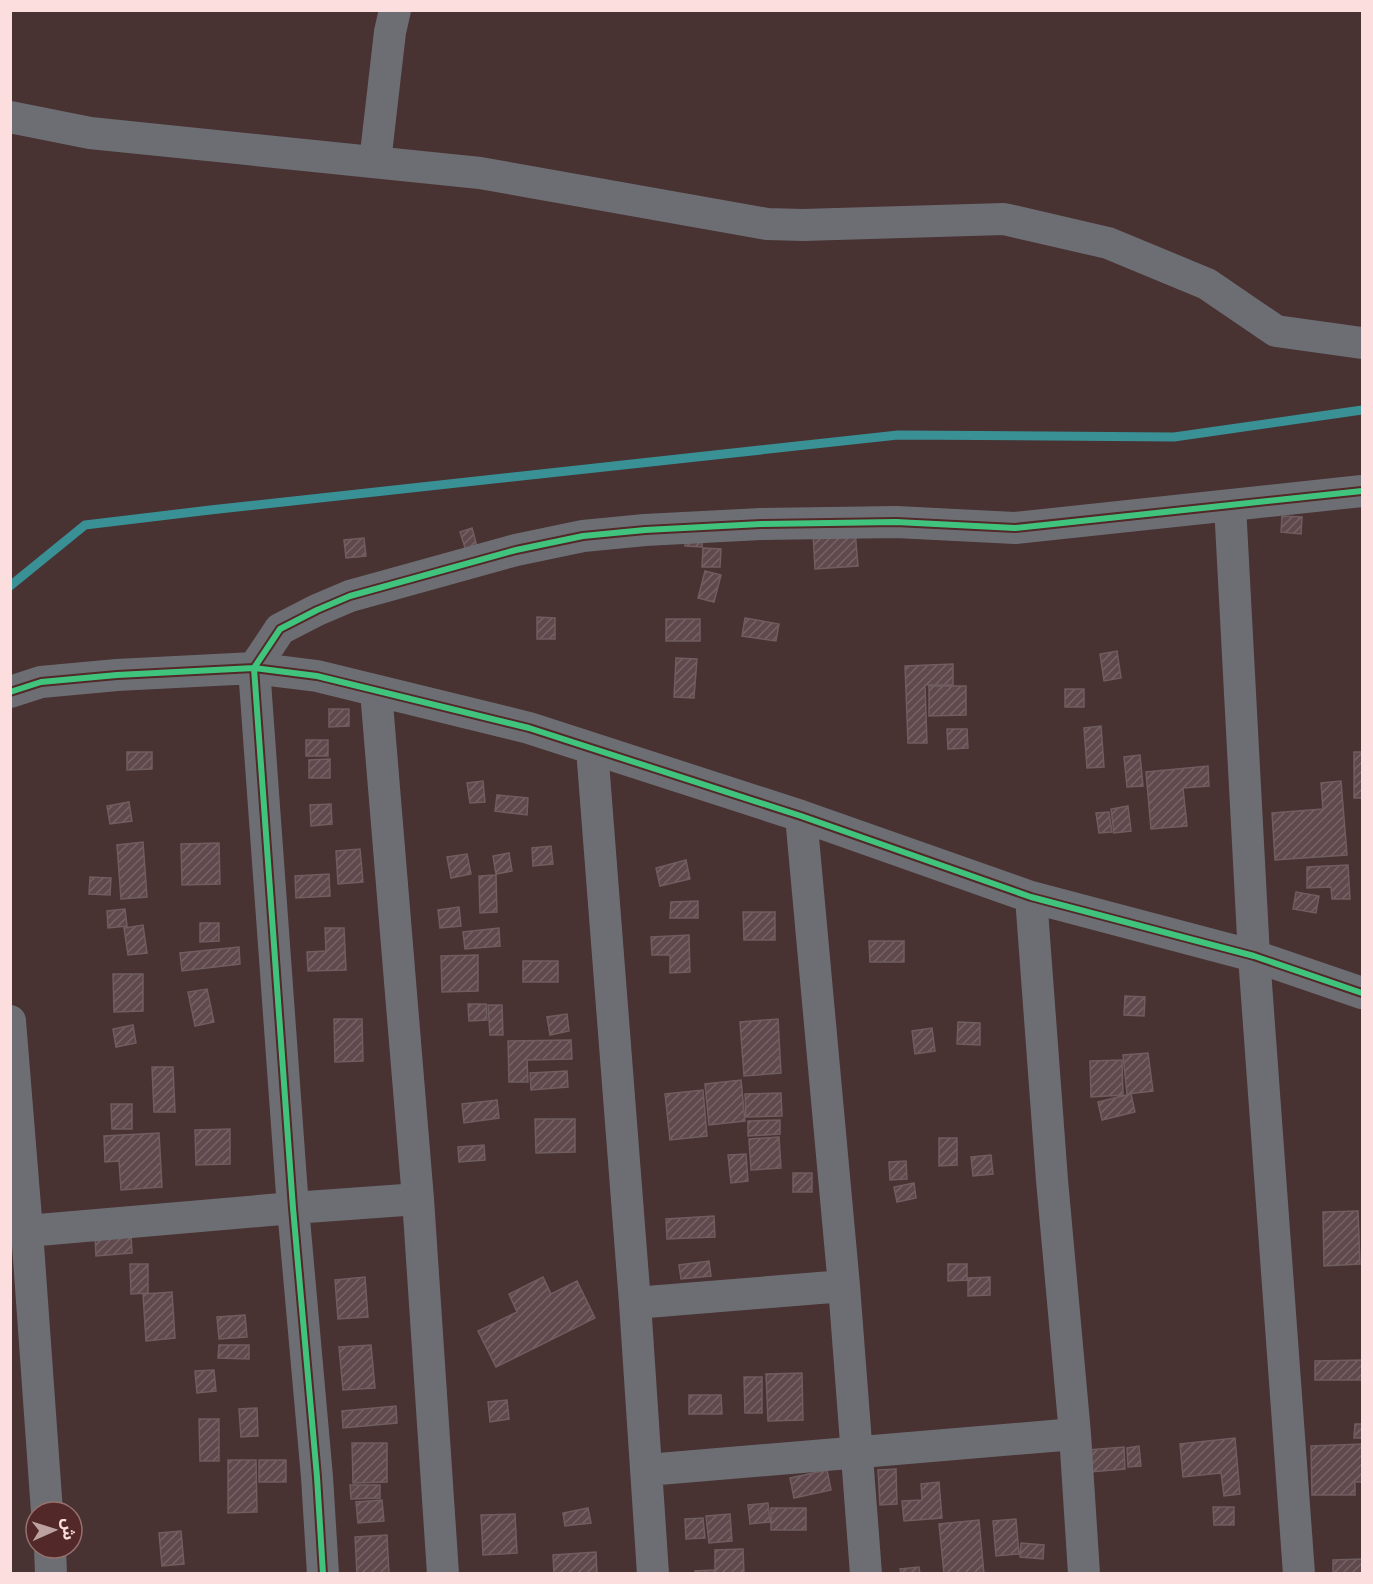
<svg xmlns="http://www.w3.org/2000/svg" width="1373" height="1584" font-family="Raleway,'Noto Sans Arabic',sans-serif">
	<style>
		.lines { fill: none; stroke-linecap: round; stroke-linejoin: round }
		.stream { stroke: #399095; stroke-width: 9 }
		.building { fill: url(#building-hatch); stroke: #705d60; stroke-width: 1.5 }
		.minor { stroke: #6d6e74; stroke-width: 32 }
		.cycleway-casing { stroke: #522828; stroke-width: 10 }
		.cycleway { stroke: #40c37c; stroke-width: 6 }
	</style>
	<defs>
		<pattern id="building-hatch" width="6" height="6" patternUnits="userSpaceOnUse" patternTransform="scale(1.5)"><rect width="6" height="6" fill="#5f494c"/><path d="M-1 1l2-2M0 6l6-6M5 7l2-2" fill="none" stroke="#776365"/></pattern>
	</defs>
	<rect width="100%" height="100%" fill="#483232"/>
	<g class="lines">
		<path class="stream" d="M10 586 85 525 210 510 898 435 1174 437 1362 410"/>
	</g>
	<path class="building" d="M1282 516 1302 517 1301 534 1281 532Z
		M685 527H703L702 547 685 546Z
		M472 528 478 550 467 554 460 532Z
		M855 530 858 566 815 569 813 533Z
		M364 538 366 556 346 558 344 540Z
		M703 548 721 549 720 567H702Z
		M705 571 721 575 714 602 698 598Z
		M537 617 555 618V639H537Z
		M745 618 779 624 776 641 742 636Z
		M666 619H700V641H666Z
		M1117 651 1121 678 1104 681 1100 654Z
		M676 658 697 659 694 698 674 697Z
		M953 664V685H925L927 743H908L905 666Z
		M929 686H966V715L929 716Z
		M1065 689H1084V707H1065Z
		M329 709H349V726L329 727Z
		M1101 726 1104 767 1087 768 1084 728Z
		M947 729H967L968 748 948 749Z
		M306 740H328V756H306Z
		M127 752H152V769L127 770Z
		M1354 752H1362V798H1354Z
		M1140 755 1143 786 1127 787 1124 757Z
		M330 759V778H309V760Z
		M1208 766 1209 786 1183 788 1187 826 1151 829 1146 772Z
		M483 781 485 802 470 803 467 783Z
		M1341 781 1347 855 1275 860 1272 813 1323 809 1321 783Z
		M497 795 528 798 527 815 495 811Z
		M129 802 132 821 110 824 107 806Z
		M331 804 332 824 311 826 310 805Z
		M1128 806 1131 831 1114 833 1111 809Z
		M1109 812 1112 832 1099 833 1096 813Z
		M143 842 147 897 121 899 117 845Z
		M219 843 220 884 182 885 181 844Z
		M551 846 553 864 533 866 532 848Z
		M360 849 363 882 338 884 336 851Z
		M509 853 512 871 496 874 493 856Z
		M467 854 471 874 451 878 447 857Z
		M686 860 690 879 660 886 656 868Z
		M1348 865 1350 899H1332L1331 887 1307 888V867Z
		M329 874 330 896 296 898 295 876Z
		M496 875 497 912 480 913 479 876Z
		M90 877 111 878 110 895 89 894Z
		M1296 892 1319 896 1316 913 1293 909Z
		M698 901V918H670L671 902Z
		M459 907 461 926 440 928 438 910Z
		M125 909 127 926 108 928 107 911Z
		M743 912H775V940H744Z
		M200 923H219V941L200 942Z
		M143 925 147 953 128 955 124 928Z
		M325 928H344L346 970 308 971 307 952 326 951Z
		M499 928 500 946 465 949 463 932Z
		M689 935 690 972 670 973V955H652L651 937Z
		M869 941H904V962H870Z
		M239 947 240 964 182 971 180 953Z
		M478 955V991L442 992 441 956Z
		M523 961H558V982H523Z
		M113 974H143V1011L114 1012Z
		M207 989 214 1022 195 1026 188 992Z
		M1125 996 1145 997 1144 1016 1124 1015Z
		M468 1004H486L487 1020 469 1021Z
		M488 1005H502L503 1035H490Z
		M567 1014 569 1031 550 1035 547 1017Z
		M334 1019H362L363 1061 335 1062Z
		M778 1019 781 1073 744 1076 740 1022Z
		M958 1022 980 1023V1045L957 1044Z
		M133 1025 136 1043 116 1047 113 1029Z
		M932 1028 935 1051 915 1054 912 1031Z
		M571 1040 572 1059 527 1060 528 1082H509L508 1041Z
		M1148 1053 1153 1091 1127 1094 1123 1055Z
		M1122 1060 1123 1095 1091 1097 1090 1061Z
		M152 1067H173L175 1112H154Z
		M567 1071 568 1087 531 1090 530 1073Z
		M741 1080 745 1121 709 1125 705 1084Z
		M703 1090 707 1136 670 1140 665 1094Z
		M781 1093 782 1116 746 1117 745 1094Z
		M1131 1094 1135 1112 1102 1120 1098 1102Z
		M497 1100 499 1118 464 1123 462 1104Z
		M111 1104H132V1129H112Z
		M535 1119H575V1152L536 1153Z
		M780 1120V1134L748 1136V1121Z
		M230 1129V1164L196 1165 195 1130Z
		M159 1133 162 1187 121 1190 119 1161 105 1162 104 1136Z
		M779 1137 781 1168 751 1170 749 1139Z
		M939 1138H957V1165L939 1166Z
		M484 1145 485 1160 459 1162 458 1147Z
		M746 1154 748 1181 731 1183 728 1155Z
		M991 1155 993 1174 973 1176 971 1157Z
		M906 1161 907 1179 890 1180 889 1162Z
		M793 1173H812V1192H793Z
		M914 1183 916 1198 897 1202 894 1187Z
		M1358 1211 1360 1264 1324 1266 1323 1212Z
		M714 1216 715 1237 667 1239 666 1219Z
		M131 1235 132 1253 96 1256 95 1238Z
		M709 1261 711 1276 681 1279 679 1265Z
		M130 1264H148V1293L131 1294Z
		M948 1264H967V1280L948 1281Z
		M365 1277 368 1317 338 1319 335 1280Z
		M543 1277 551 1294 577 1281 595 1318 496 1367 478 1331 517 1312 509 1294Z
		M990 1277V1295L968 1296V1278Z
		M172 1292 175 1338 146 1341 143 1294Z
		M245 1315 247 1337 219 1339 217 1317Z
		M219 1345H249V1359L218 1358Z
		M371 1345 375 1388 343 1390 339 1347Z
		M1362 1360V1380H1315V1361Z
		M214 1370 216 1391 197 1393 195 1371Z
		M802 1373 803 1420 768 1421 766 1374Z
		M744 1377H762V1413H745Z
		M689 1395H721L722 1414H689Z
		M507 1400 509 1419 490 1422 488 1402Z
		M396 1406 397 1423 343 1428 342 1411Z
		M257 1408 258 1436 241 1437 239 1409Z
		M199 1419H219V1461H200Z
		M1355 1424H1362V1438H1354Z
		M1235 1438 1240 1494 1224 1496 1221 1473 1183 1477 1180 1444Z
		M352 1443H387V1482L353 1483Z
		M1362 1444V1482H1355V1495H1312L1311 1446Z
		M1139 1446 1141 1466 1128 1467 1127 1448Z
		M1124 1447 1125 1469 1090 1472 1088 1450Z
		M228 1460H256L257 1512 228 1513Z
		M259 1460H286V1482H259Z
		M896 1469 897 1504 880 1505 878 1470Z
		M827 1470 831 1490 794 1498 790 1478Z
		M939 1482 942 1518 904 1521 902 1501 922 1500 921 1484Z
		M350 1485H380V1498L351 1499Z
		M382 1500 384 1521 358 1523 356 1502Z
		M768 1503 770 1522 750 1524 748 1505Z
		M1213 1507H1234V1525H1214Z
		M588 1508 591 1523 565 1526 563 1513Z
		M771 1508H806V1530H771Z
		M515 1514 517 1553 483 1555 481 1515Z
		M730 1514 732 1541 709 1543 706 1516Z
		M703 1518 705 1538 686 1539 685 1519Z
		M1016 1519 1019 1554 996 1556 993 1521Z
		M979 1520 984 1574H944L939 1524Z
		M181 1531 184 1564 162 1566 159 1533Z
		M387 1535 389 1574H357L355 1537Z
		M1021 1543 1044 1545 1043 1559 1020 1557Z
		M743 1549 744 1574H695V1571L715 1570V1550Z
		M596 1552 597 1574H554L553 1555Z
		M1362 1559V1574H1333V1560Z
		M919 1567 920 1574H901L900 1569Z"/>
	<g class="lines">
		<path class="minor" d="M10 117 90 133 480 173 767 224 803 225 1004 219 1108 243 1207 284 1276 331 1362 343
			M375 162 390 32 395 10
			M1230 505 1254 956 1299 1574
			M376 691 418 1199 443 1574
			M10 692 41 682 117 675 254 668 317 676 529 728 801 816 1031 897 1254 956 1362 993
			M592 749 635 1303 653 1574
			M801 816 844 1286 866 1574
			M1031 897 1052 1180 1075 1434 1084 1574
			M10 1021 27 1231 47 1512
			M27 1231 293 1208 418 1199
			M635 1303 844 1286
			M647 1470 1075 1434
			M50 1548 51 1574
			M323 1574 317 1477 293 1208 254 668 280 629 317 610 350 596 516 550 583 536 645 530 761 524 896 522 1015 528 1362 491"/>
		<defs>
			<path id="cycleway" d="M10 692 41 682 117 675 254 668 317 676 529 728 801 816 1031 897 1254 956 1362 993
				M323 1574 317 1477 293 1208 254 668 280 629 317 610 350 596 516 550 583 536 645 530 761 524 896 522 1015 528 1362 491"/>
		</defs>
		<use href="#cycleway" class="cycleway-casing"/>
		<use href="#cycleway" class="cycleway"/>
	</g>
	<rect width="1373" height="1584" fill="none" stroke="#fbdedd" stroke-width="24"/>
	<g transform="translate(54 1530) rotate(87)"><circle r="28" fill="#522828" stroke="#967170" stroke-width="1.5"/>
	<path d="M0-4.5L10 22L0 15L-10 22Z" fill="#bca2a1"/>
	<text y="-9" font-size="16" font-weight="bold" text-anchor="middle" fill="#fbdedd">ش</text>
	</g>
</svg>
